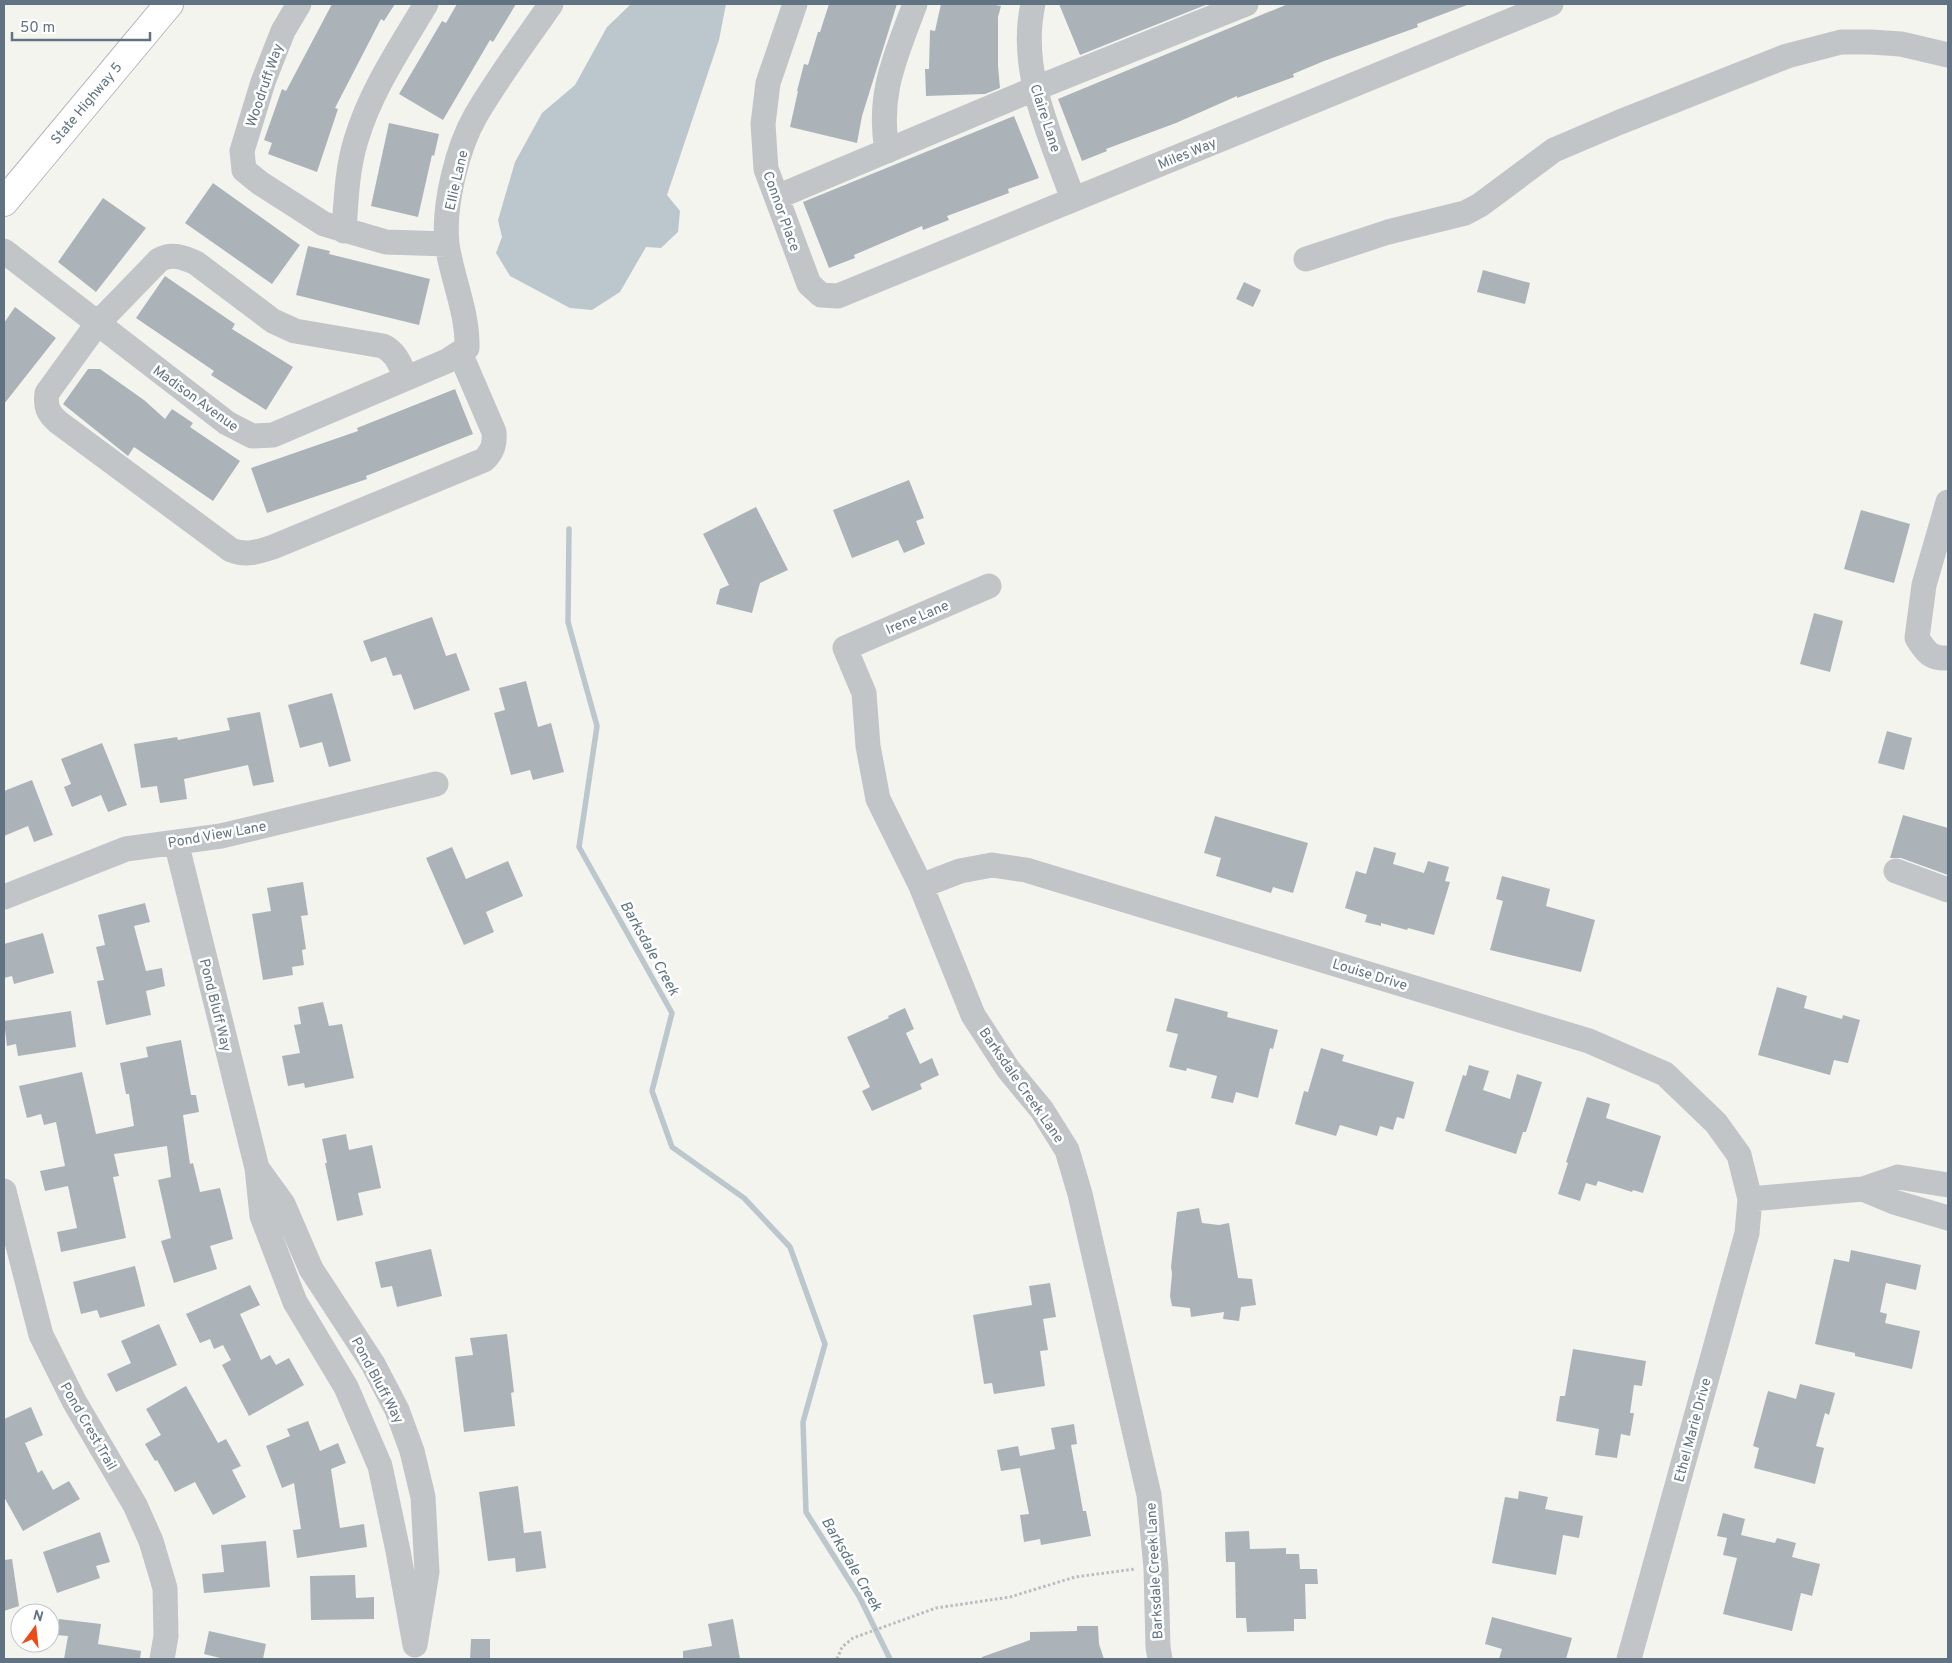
<svg xmlns="http://www.w3.org/2000/svg" width="1952" height="1663" font-family="Overpass,sans-serif">
	<style>
		.water { fill: #bbc7cc }
		.lines { fill: none; stroke-linecap: round; stroke-linejoin: round }
		.stream { stroke: #bbc7cc; stroke-width: 5.5 }
		.building { fill: #abb3b8 }
		.major-casing { stroke: #b4b8bc; stroke-width: 30 }
		.path { stroke: #babdbf; stroke-width: 3; stroke-dasharray: 2.5 2.5; stroke-linecap: butt }
		.minor { stroke: #c1c5c8; stroke-width: 25 }
		.major { stroke: #fff; stroke-width: 28 }
		.labels { text-anchor: middle; stroke-width: 5; stroke-linejoin: round; paint-order: stroke }
		.street-label { font-size: 14px; fill: #617382; stroke: #fff }
		.water-label { font-size: 15px; font-style: italic; fill: #5c7680; stroke: #fff }
	</style>
	<rect width="100%" height="100%" fill="#f4f4ef"/>
	<path class="water" d="M631 4H726L719 40 667 195 680 211 678 232 661 248 646 247 620 292 592 310 570 308 510 276 496 253 502 237 498 220 515 162 542 113 575 85 607 27Z"/>
	<g class="lines">
		<path class="stream" d="M569 529 568 622 597 726 579 847 672 1013 652 1091 672 1147 744 1198 790 1247 825 1344 803 1422 806 1512 859 1596 890 1659"/>
	</g>
	<path class="building" d="M332 4H395L384 21 381 19 335 108 338 109 317 172 268 154 272 143 264 140 282 89 286 91Z
		M457 4H516L493 42 490 40 443 120 399 94 442 21 446 23Z
		M829 4H897L862 116 857 143 790 127 798 91H797L804 64 808 65 818 32H820Z
		M941 4H990L1001 6 998 17V66L1000 88 985 94 926 96 925 69H929L930 30 935 31Z
		M1059 4H1208L1080 55Z
		M1288 4 1467 5 1417 24 1418 27 1324 61 1293 74 1294 77 1237 98V96L1176 123 1106 149 1107 151 1082 161 1058 99Z
		M1014 116 1039 178 1008 189 1009 193 947 216 949 220 923 230 922 226 854 255 855 258 829 268 803 202Z
		M389 123 439 134 434 156 432 155 418 217 371 206Z
		M213 183 300 245 272 284 185 223Z
		M103 198 146 228 96 292 58 262Z
		M308 246 330 251 329 254 430 279 419 325 296 295Z
		M1483 270 1530 283 1525 304 1477 292Z
		M165 276 235 324 232 329 293 367 266 410 211 375 214 371 136 318Z
		M1244 282 1261 290 1253 307 1236 299Z
		M15 307 56 338 4 404V323Z
		M88 369H100L144 400 165 419 172 409 193 423 190 427 240 461 213 501 134 447 128 456 63 404Z
		M455 389 473 434 366 476 367 479 267 513 251 468 358 431 357 428Z
		M909 480 924 518 916 521 925 544 904 553 898 540 852 558 833 510Z
		M756 507 788 570 760 583 752 613 716 604 720 589 729 585 703 534Z
		M1861 510 1910 524 1894 583 1844 569Z
		M1814 613 1843 621 1830 672 1800 664Z
		M432 617 446 656 456 653 470 690 414 710 401 674 393 676 386 657 371 662 363 641Z
		M526 681 538 727 551 723 564 772 533 780 530 770 511 775 494 713 505 710 499 688Z
		M332 693 351 761 329 767 322 742 300 748 288 705Z
		M260 712 274 782 253 786 248 765 184 779 187 799 160 803 157 786 141 788 134 744 177 737 178 740 230 730 227 718Z
		M1887 731 1912 738 1904 770 1878 763Z
		M102 743 127 805 108 812 101 795 72 807 64 787 71 784 61 759Z
		M32 780 53 835 34 842 28 826 4 836V791Z
		M1903 815 1948 828V875L1901 858H1890Z
		M1215 816 1308 843 1293 893 1273 887 1271 893 1216 876 1221 858 1204 853Z
		M452 847 466 879 508 861 523 896 486 912 494 932 464 945 426 858Z
		M1374 847 1396 853 1393 864 1424 873 1428 861 1449 867 1445 881 1450 882 1434 935 1408 928 1407 930 1381 923V926L1365 922 1367 915 1345 908 1356 871 1366 874Z
		M1502 876 1550 889 1546 906 1595 920 1581 972 1490 950 1503 901 1496 899Z
		M303 882 308 915 301 916 306 949 302 950 304 965 292 967 293 975 263 980 252 914 271 911 267 888Z
		M145 903 150 922 134 926 146 971 162 968 165 986 146 991 151 1015 106 1025 97 981 104 980 96 947 105 945 98 915Z
		M43 933 54 973 14 984 12 976 4 978V944Z
		M1777 987 1807 996 1804 1008 1842 1019 1843 1015 1860 1020 1848 1063 1834 1060 1830 1075 1758 1055Z
		M1175 998 1228 1012 1227 1017 1278 1030 1273 1049 1270 1048 1258 1098 1236 1092 1233 1103 1211 1098 1217 1076 1187 1068 1186 1071 1169 1067 1178 1034 1166 1031Z
		M323 1002 329 1026 342 1024 354 1078 305 1088 304 1083 288 1086 282 1056 300 1053 294 1025 301 1024 298 1007Z
		M905 1008 914 1029 906 1033 920 1064 932 1058 939 1075 920 1084 922 1089 872 1111 862 1091 870 1087 847 1037 889 1018 888 1016Z
		M71 1011 76 1047 18 1056 16 1044 7 1046 4 1021Z
		M181 1040 191 1095H196L199 1112 183 1115 190 1164 193 1163 200 1192 220 1188 233 1239 210 1246 217 1269 174 1283 161 1241 171 1238 158 1180 171 1177 167 1146 114 1154 119 1176 113 1177 126 1238 61 1252 57 1232 77 1228 68 1186 45 1191 40 1171 65 1166 56 1122 44 1125 41 1114 27 1118 19 1086 82 1072 96 1134 134 1126 129 1094H126L120 1063 148 1057 146 1047Z
		M1321 1048 1344 1055 1342 1061 1414 1082 1404 1119 1397 1117 1393 1130 1380 1126 1377 1136 1340 1125 1336 1136 1295 1124 1304 1091 1308 1092Z
		M1469 1065 1489 1071 1483 1090 1510 1099 1517 1074 1542 1082 1526 1132H1523L1516 1154 1445 1131 1463 1075 1466 1076Z
		M1587 1097 1610 1104 1606 1118 1661 1136 1643 1193 1633 1190 1632 1192 1598 1181 1596 1186 1586 1183 1580 1201 1558 1194 1568 1163 1566 1162Z
		M346 1134 349 1150 372 1145 381 1188 358 1193 363 1215 337 1221 325 1163H327L322 1139Z
		M1199 1208 1202 1223 1219 1225 1229 1223 1238 1278 1252 1279 1256 1305 1241 1307 1239 1321 1223 1319 1224 1312 1191 1317 1190 1308 1172 1306 1170 1296 1172 1274 1171 1267 1177 1212Z
		M431 1249 442 1296 397 1307 392 1286 381 1288 375 1262Z
		M1851 1250 1921 1265 1916 1290 1886 1283 1880 1312 1887 1314 1885 1323 1920 1331 1912 1369 1855 1356V1353L1815 1344 1834 1259 1849 1262Z
		M135 1266 145 1306 100 1318 97 1310 81 1314 73 1282Z
		M1050 1283 1056 1317 1043 1319 1048 1350 1040 1351 1045 1386 994 1394 992 1383 984 1384 973 1315 1032 1305 1029 1286Z
		M250 1285 260 1305 240 1314 261 1360 270 1355 276 1365 289 1358 304 1385 249 1416 222 1365 231 1360 223 1345 214 1349 210 1339 200 1343 186 1314Z
		M159 1324 177 1365 116 1392 107 1374 131 1363 121 1341Z
		M507 1334 514 1392 511 1393 515 1426 464 1432 455 1357 473 1355 470 1338Z
		M1573 1349 1646 1361 1642 1386 1634 1385 1630 1413H1634L1630 1436 1621 1434 1617 1458 1595 1455 1599 1429 1556 1421 1560 1396H1565Z
		M1800 1384 1835 1393 1829 1415 1825 1413 1816 1446 1824 1448 1815 1484 1754 1468 1759 1448 1753 1446 1768 1391 1796 1399Z
		M186 1386 218 1443 226 1439 241 1466 232 1470 246 1497 213 1515 195 1482 175 1492 157 1460 155 1461 145 1444 161 1435 146 1409Z
		M31 1407 43 1435 25 1443 38 1473 42 1470 53 1490 69 1481 80 1499 23 1531 4 1497V1419Z
		M308 1421 320 1451 338 1443 346 1463 331 1469 340 1528 364 1524 367 1547 297 1558 293 1530 301 1529 294 1483 282 1488 266 1446 290 1436 287 1429Z
		M1074 1424 1077 1444 1071 1445 1083 1511H1086L1091 1536 1041 1545 1040 1539 1024 1542 1020 1515 1029 1514 1020 1468 1001 1471 997 1450 1018 1446 1020 1456 1055 1449 1051 1428Z
		M518 1486 524 1533 541 1531 546 1568 516 1572 515 1558 488 1561 479 1492Z
		M1519 1491 1548 1497 1545 1509 1583 1516 1579 1538 1563 1535 1556 1575 1492 1563 1505 1497 1518 1499Z
		M1723 1513 1745 1519 1741 1535 1775 1543 1777 1538 1796 1543 1792 1557 1820 1564 1812 1596 1801 1593 1792 1631 1723 1614 1737 1558 1723 1555 1727 1538 1717 1536Z
		M1249 1531 1250 1549 1286 1548V1554H1299L1300 1569H1317L1318 1584H1305L1306 1619H1294V1631L1247 1632 1246 1618H1236L1235 1562H1226L1225 1532Z
		M100 1532 110 1562 96 1566 100 1578 57 1593 43 1552Z
		M266 1541 270 1587 204 1593 202 1574 224 1572 221 1545Z
		M12 1559 19 1606 4 1611V1560Z
		M355 1575 356 1598 374 1597V1619L311 1620 310 1576Z
		M1492 1617 1572 1638 1566 1659H1499L1502 1649 1485 1644Z
		M59 1619 101 1624 98 1644 141 1651 140 1659H64L68 1636 56 1635Z
		M733 1619 740 1659H683V1651L712 1646 708 1624Z
		M1077 1626H1098L1099 1644 1104 1659H982V1657L1030 1640V1632L1077 1631Z
		M209 1631 266 1644 263 1659H220V1658L204 1654Z
		M471 1639H490V1659H470Z"/>
	<g class="lines">
		<defs>
			<path id="major" d="M4 202 169 4"/>
		</defs>
		<use href="#major" class="major-casing"/>
		<path class="path" d="M837 1659 842 1647 853 1638 936 1608 1010 1597 1075 1577 1135 1569"/>
		<path class="minor" d="M299 4 283 31 263 82 242 151 244 170 260 183 324 224 386 242 447 244
			M795 4 768 83 763 124 766 169 809 284 821 295 838 296 1551 4
			M1033 4C1018 71 1051 137 1073 199
			M887 151C877 93 896 56 915 4
			M777 197 1034 89 1246 4
			M344 231C346 201 347 169 356 140 371 90 400 48 426 4
			M4 251 227 423 252 436 273 435 447 361 467 348C468 312 452 279 447 244 443 206 457 148 476 115 498 77 526 40 551 4
			M1306 259 1388 232 1465 213 1480 205 1554 150 1620 122 1787 56 1841 42H1870L1901 44 1948 55
			M406 378C400 365 397 353 383 346L295 331 273 321 196 263C183 257 172 253 159 260L97 324 47 393C45 407 48 413 58 422L231 550C246 556 258 552 273 547L484 460C493 451 495 444 494 432L460 353
			M1948 502 1924 585 1917 638C1926 652 1930 659 1948 658
			M989 586 845 648 864 693 868 746 878 799 921 886 973 1015 1008 1069 1042 1110 1067 1150 1080 1194 1149 1495 1156 1568 1158 1647 1160 1659
			M176 842 257 1168 262 1216 295 1302 346 1387 380 1466 398 1551 415 1645 427 1572 423 1497 412 1451 397 1410 373 1364 311 1269 283 1204 257 1168
			M1896 871 1948 890
			M921 886 960 871 992 865 1026 870 1589 1041 1665 1074 1716 1123 1739 1155 1750 1199 1747 1233 1629 1659
			M4 897 126 849 221 836 436 784
			M1863 1189 1894 1202 1948 1218
			M4 1191 41 1335 74 1401 135 1505 151 1541 165 1588 166 1636 162 1659
			M1750 1199 1863 1189 1898 1177 1948 1185"/>
		<use href="#major" class="major"/>
	</g>
	<g class="labels">
		<g class="street-label">
			<text transform="translate(264 85) rotate(-71)" y="5">Woodruff Way</text>
			<text transform="translate(86 103) rotate(-50)" y="5">State Highway 5</text>
			<text transform="translate(1046 118) rotate(72)" y="5">Claire Lane</text>
			<text transform="translate(1187 153) rotate(-22)" y="5">Miles Way</text>
			<text transform="translate(456 180) rotate(-77)" y="5">Ellie Lane</text>
			<text transform="translate(782 211) rotate(70)" y="5">Connor Place</text>
			<text transform="translate(196 398) rotate(36)" y="5">Madison Avenue</text>
			<text transform="translate(917 617) rotate(-23)" y="5">Irene Lane</text>
			<text transform="translate(217 834) rotate(-10)" y="5">Pond View Lane</text>
			<text transform="translate(1370 974) rotate(17)" y="5">Louise Drive</text>
			<text transform="translate(216 1005) rotate(76)" y="5">Pond Bluff Way</text>
			<text transform="translate(1022 1085) rotate(55)" y="5">Barksdale Creek Lane</text>
			<text transform="translate(378 1380) rotate(62)" y="5">Pond Bluff Way</text>
			<text transform="translate(89 1426) rotate(60)" y="5">Pond Crest Trail</text>
			<text transform="translate(1692 1430) rotate(-75)" y="5">Ethel Marie Drive</text>
			<text transform="translate(1154 1571) rotate(-93)" y="5">Barksdale Creek Lane</text>
		</g>
		<g class="water-label">
			<text transform="translate(650 948) rotate(61)" y="5">Barksdale Creek</text>
			<text transform="translate(852 1564) rotate(60)" y="5">Barksdale Creek</text>
		</g>
	</g>
	<rect width="1952" height="1663" fill="none" stroke="#617382" stroke-width="10"/>
	<g transform="translate(35 1628) rotate(15)"><circle r="24" fill="#ffffff" stroke="#c0c7cd"/>
	<path d="M0-4L9 19L0 12L-9 19Z" fill="#ed4b16"/>
	<text y="-8" font-size="14" font-weight="bold" text-anchor="middle" fill="#617382">N</text>
	</g>
	<path d="M12 32v8h138v-8" fill="none" stroke="#617382" stroke-width="2.5"/>
	<text x="20" y="32" font-size="15" fill="#617382" stroke="#ffffff" stroke-width="4" paint-order="stroke">50 m</text>
</svg>
